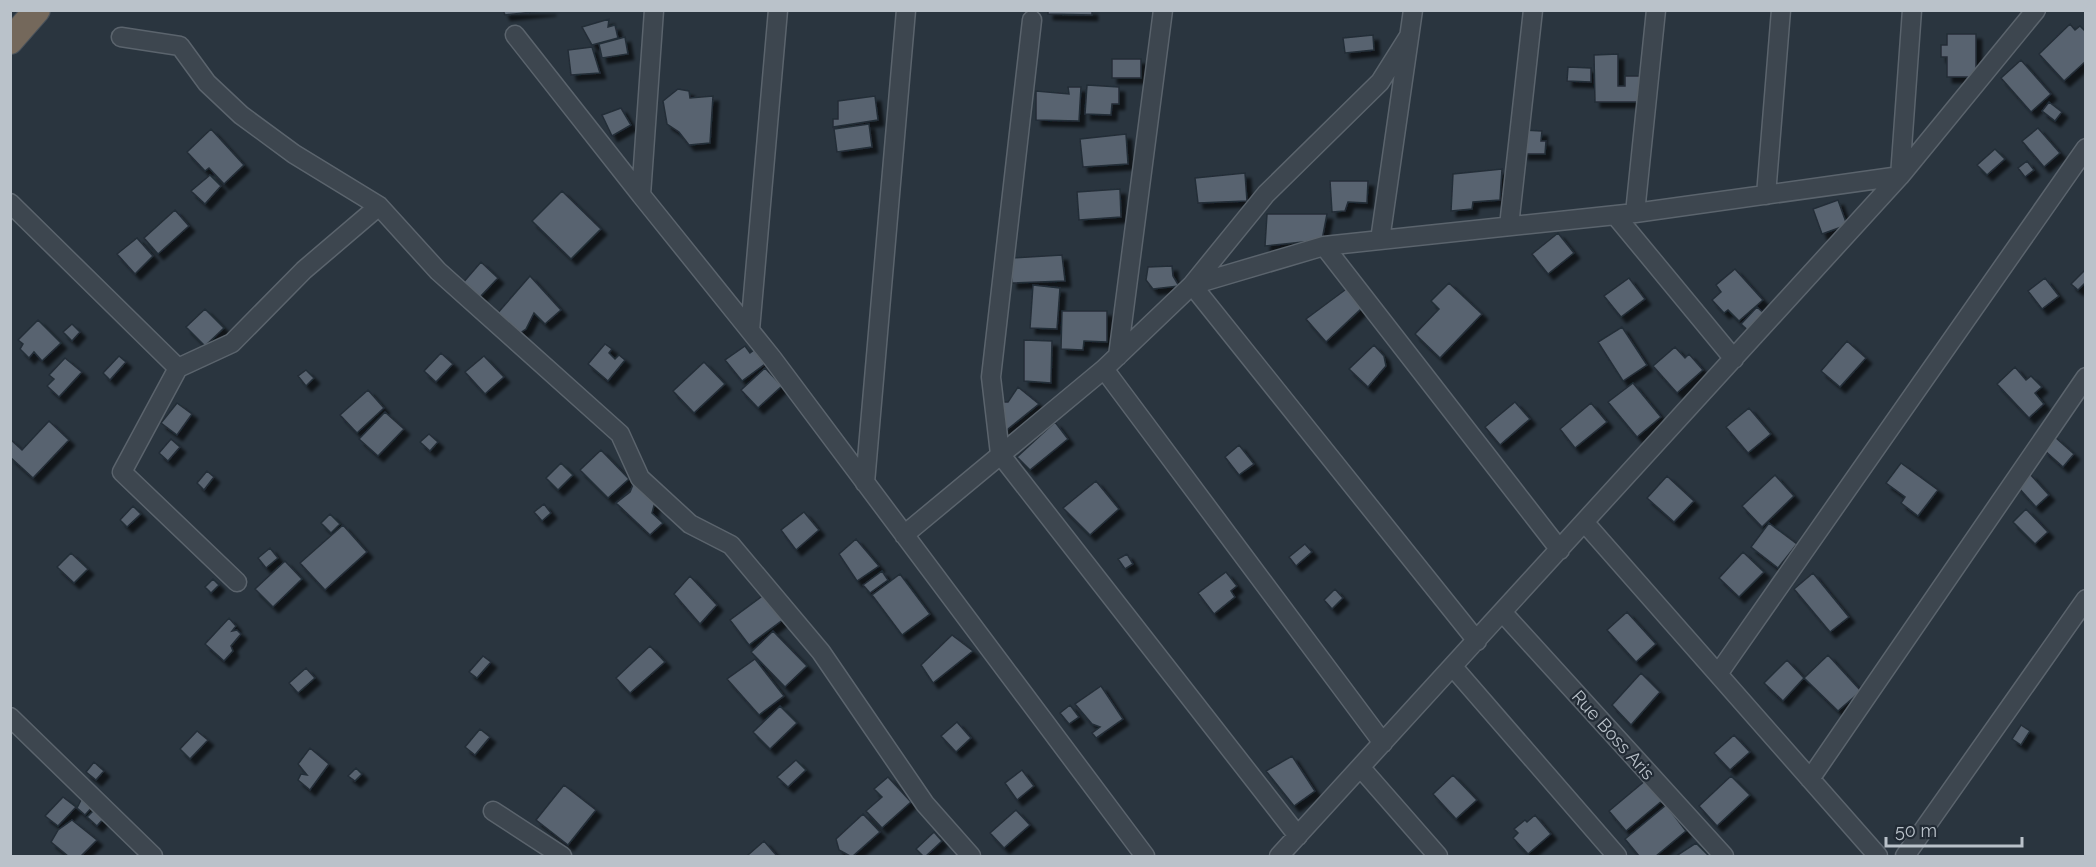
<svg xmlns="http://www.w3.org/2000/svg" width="2096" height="867" font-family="Raleway,sans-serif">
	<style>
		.building { fill: #58636f; stroke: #242d37; stroke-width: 1.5; filter: url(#shadow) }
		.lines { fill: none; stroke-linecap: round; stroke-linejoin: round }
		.minor-casing { stroke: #5b646d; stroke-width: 21 }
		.highway-casing { stroke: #48515a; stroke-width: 28 }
		.minor { stroke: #3d464f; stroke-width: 18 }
		.highway { stroke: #74685b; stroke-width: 26 }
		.labels { text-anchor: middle; stroke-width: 4.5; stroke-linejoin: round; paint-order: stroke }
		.street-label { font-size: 18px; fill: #bac2ca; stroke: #222b35 }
	</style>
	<defs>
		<filter id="shadow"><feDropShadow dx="5.5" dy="5.5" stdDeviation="1.5" flood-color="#0009"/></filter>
	</defs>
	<rect width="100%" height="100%" fill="#2a353f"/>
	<path class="building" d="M503 10H551L505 15Z
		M1048 10H1092V15L1048 14Z
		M609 19 608 27 615 25 618 38 592 45 582 27Z
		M2070 24 2075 30 2080 26 2086 32V61L2064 81 2039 54Z
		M1947 34H1976V77H1947V57H1941V45H1947Z
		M1373 35 1374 50 1345 53 1343 38Z
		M625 37 628 54 602 58 599 44Z
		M592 47 600 73 571 75 568 50Z
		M1618 54V86H1625V76H1643V102H1595L1594 55Z
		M1112 59H1141V78H1112Z
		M2021 60 2051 94 2031 112 2001 78Z
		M1568 67 1591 68V82L1567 81Z
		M1087 85 1119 87V104H1112L1111 115 1085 114Z
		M1068 87H1081L1079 121 1036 120V91L1069 94Z
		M678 89 689 91 690 98 713 96 710 143 689 145 679 132 667 124 663 101Z
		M875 96 878 120 833 127V119H838V101Z
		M2049 102 2062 112 2055 121 2042 111Z
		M621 108 631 125 612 136 602 115Z
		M869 124 872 147 837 152 834 129Z
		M2038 128 2060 153 2044 167 2022 141Z
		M211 129 244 165 224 184 209 168 205 171 187 152Z
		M1523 130 1542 131 1541 141H1546L1545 154H1523Z
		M1126 134 1128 164 1083 167 1080 139Z
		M1995 149 2005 159 1987 175 1977 165Z
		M2027 161 2034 170 2025 177 2018 168Z
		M1502 169 1500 200 1473 202 1472 209 1451 211 1453 174Z
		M1245 173 1247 201 1198 203 1195 178Z
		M210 175 221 186 205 204 191 191Z
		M1330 181H1368L1367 203 1348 202 1345 211 1332 212Z
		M1120 189 1121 217 1079 220 1077 192Z
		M562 191 601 229 571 259 532 221Z
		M1838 200 1847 225 1822 234 1813 209Z
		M175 210 189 226 158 254 144 238Z
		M1267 214H1327L1322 240 1265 246Z
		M1558 233 1574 253 1548 274 1532 254Z
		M137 238 153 256 135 274 117 254Z
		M1062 255 1065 281 1012 283V258Z
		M481 262 498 278 478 299 462 284Z
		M1172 266 1173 276 1179 286 1153 289 1146 280 1148 267Z
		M1735 269 1763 300 1739 321 1728 310 1724 313 1712 300 1721 292 1716 285Z
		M2085 270 2086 282 2078 290 2071 284Z
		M530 276 561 310 545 324 534 313 526 329 517 335 496 315Z
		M1629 278 1645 299 1621 317 1604 296Z
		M2045 278 2059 296 2042 309 2028 291Z
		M1449 283 1482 314 1440 358 1415 334 1439 309 1431 301Z
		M1033 285 1060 288 1057 329 1030 328Z
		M1349 287 1362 308 1326 342 1306 319Z
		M1757 307 1768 317 1753 335 1741 324Z
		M205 309 224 328 205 346 186 327Z
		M1062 311H1107V342L1084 341 1083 350 1061 349Z
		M38 320 61 343 42 361 34 352 29 358 20 349 23 344 18 340Z
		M72 324 80 332 72 341 63 332Z
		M1622 327 1647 365 1623 381 1598 342Z
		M1024 340 1052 341 1051 383 1024 381Z
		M1847 341 1866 358 1840 387 1821 371Z
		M605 344 612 349 609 353 615 359 619 355 625 360 608 381 588 364Z
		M1374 345 1384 356 1386 366 1368 387 1349 369Z
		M745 346 750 353 754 350 765 364 742 381 725 360Z
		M1675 347 1685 358 1689 354 1703 370 1677 393 1653 366Z
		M441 353 453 364 436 382 424 371Z
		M119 356 126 362 110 380 103 373Z
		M484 356 504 377 485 394 465 372Z
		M65 358 82 372 59 397 47 386 54 379 49 375Z
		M704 362 725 384 694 413 673 391Z
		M2015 367 2026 380 2031 376 2042 387 2035 393 2044 404 2029 418 1997 384Z
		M765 368 782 386 758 408 741 390Z
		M306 370 314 378 306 386 298 376Z
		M1633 383 1661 417 1637 437 1608 402Z
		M1018 387 1039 404 1003 433 1001 402H1008Z
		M368 390 384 408 357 433 340 415Z
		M1515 402 1530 419 1500 445 1485 427Z
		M177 403 192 414 177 435 161 423Z
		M1591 403 1607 422 1575 448 1560 429Z
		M1749 408 1771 434 1748 453 1726 427Z
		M385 412 404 429 378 456 359 439Z
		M49 421 69 440 33 478 10 457V439L22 450Z
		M1055 422 1068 439 1030 470 1017 457Z
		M429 434 438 442 430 451 420 442Z
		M2055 437 2074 454 2063 467 2044 450Z
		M171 439 180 447 168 461 159 453Z
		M1239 445 1254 464 1239 475 1225 457Z
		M601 450 629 479 608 498 580 470Z
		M561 463 573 475 558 490 546 478Z
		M1901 463 1938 490 1918 516 1901 503 1905 497 1886 483Z
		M207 471 214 477 204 490 197 483Z
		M2030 474 2049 495 2036 507 2017 486Z
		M1775 475 1794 496 1762 527 1742 506Z
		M1667 476 1694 501 1674 522 1647 498Z
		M1096 481 1119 509 1090 535 1063 508Z
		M634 482 655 502 652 513 663 523 650 535 616 503 630 492Z
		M544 504 551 513 542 521 534 512Z
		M133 506 141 514 127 527 120 520Z
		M2026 509 2048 532 2035 544 2013 522Z
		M804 512 819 530 796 550 781 530Z
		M330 514 340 524 331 533 321 523Z
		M1769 523 1797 544 1778 568 1751 547Z
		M343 525 367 552 325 590 300 563Z
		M856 539 879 566 857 581 839 554Z
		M1305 544 1312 552 1296 566 1289 557Z
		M270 548 278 558 266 568 258 558Z
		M1743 552 1764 572 1739 597 1719 578Z
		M71 553 88 569 74 583 57 567Z
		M1127 554 1133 564 1125 569 1118 559Z
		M285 561 302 579 273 607 255 589Z
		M882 571 888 580 870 593 863 585Z
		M1226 572 1237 586 1231 591 1235 597 1214 614 1198 593Z
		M1813 573 1849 617 1830 632 1794 589Z
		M900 574 930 614 902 635 872 595Z
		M690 576 717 605 700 624 674 594Z
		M213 579 219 585 211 593 205 587Z
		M1335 589 1343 598 1332 609 1324 600Z
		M765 594 784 619 749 645 730 620Z
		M1627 612 1656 644 1636 662 1607 630Z
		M229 618 236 626 232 631 237 630 241 634 231 646 233 651 224 661 205 644Z
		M773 631 807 666 785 687 751 652Z
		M952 635 973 651 933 683 921 665Z
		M650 646 665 662 630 693 616 678Z
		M1828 655 1861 691 1838 711 1804 678Z
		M483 656 491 662 477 678 469 672Z
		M755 659 784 696 759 715 727 679Z
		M1787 660 1804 678 1783 701 1764 683Z
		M306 668 315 678 298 693 289 683Z
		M1641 673 1660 692 1631 725 1612 705Z
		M1101 686 1123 719 1096 738 1092 733 1100 727 1092 724 1075 704Z
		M1070 705 1079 717 1069 724 1060 713Z
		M780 706 797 723 770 749 753 732Z
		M957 722 971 738 956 752 941 736Z
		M2021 725 2030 731 2021 745 2012 739Z
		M480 729 490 737 475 755 465 747Z
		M197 731 208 740 190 759 180 749Z
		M1734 735 1750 752 1730 770 1714 753Z
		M310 748 329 764 310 790 298 780 301 774 307 775 298 764Z
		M1292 756 1315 791 1294 806 1266 771Z
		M796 760 806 770 788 787 777 777Z
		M94 762 104 771 96 780 86 772Z
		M356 768 362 774 355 781 348 776Z
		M1022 770 1034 786 1017 800 1005 783Z
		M1453 775 1477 800 1456 819 1433 794Z
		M1731 776 1750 795 1717 826 1699 806Z
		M888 777 911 802 882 828 866 811 882 797 874 789Z
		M1646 780 1663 800 1626 831 1609 811Z
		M564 785 596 810 568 845 536 820Z
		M83 796 94 805 85 815 77 808Z
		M63 797 76 807 58 826 45 816Z
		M1666 805 1686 831 1656 856H1639L1625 839Z
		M97 807 105 817 97 826 87 817Z
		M1016 810 1030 825 1004 848 990 833Z
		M863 814 880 832 853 856H850L839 850 836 839Z
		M1535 815 1551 834 1528 854 1513 838 1518 833 1514 829 1525 820 1527 822Z
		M72 820 97 840 81 856H68L51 842 58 830Z
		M934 832 942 841 926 856H923L916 849Z
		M764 841 777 856H750L748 855Z
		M1696 843 1709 856H1676Z"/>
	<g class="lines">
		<defs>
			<path id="minor" d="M654 10 641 195 772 358 1145 856
				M1032 20 991 377 1000 454 1298 836
				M515 35 641 195
				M1409 36 1380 82 1266 194 1192 285 1477 641
				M121 37 180 46 207 83 241 115 294 154 379 206 438 271 620 434 640 478 690 524 731 545 821 652 925 804 971 856
				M1766 195 1781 10
				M10 203 178 368 122 472 237 582
				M1635 213 1656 10
				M1615 215 1734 359
				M1509 226 1533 10
				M1380 240 1413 10
				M1324 246 1560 550
				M750 330 778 10
				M1118 356 1163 10
				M178 368 232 343 304 270 379 206
				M1104 369 1383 743
				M865 483 906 10
				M1585 523 1878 856
				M904 535 1104 369 1192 285 1324 246 1635 213 1900 176 1912 10
				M1503 613 1724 856
				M1453 667 1617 856
				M1718 674 2086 148
				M10 717 153 856
				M1361 768 1438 856
				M1810 779 2086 377
				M493 811 562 856
				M1279 856 1900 176 2036 10
				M1905 856 2086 599"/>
			<path id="highway" d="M10 41 37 10"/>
		</defs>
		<use href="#minor" class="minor-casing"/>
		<use href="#highway" class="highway-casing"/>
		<use href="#minor" class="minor"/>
		<use href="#highway" class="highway"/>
	</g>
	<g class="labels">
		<g class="street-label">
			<text transform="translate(1613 735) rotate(48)" y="6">Rue Boss Aris</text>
		</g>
	</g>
	<rect width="2096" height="867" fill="none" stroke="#bac2ca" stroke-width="24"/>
	<path d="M1886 837v9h136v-9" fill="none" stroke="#bac2ca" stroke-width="3"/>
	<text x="1895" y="837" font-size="18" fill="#bac2ca" stroke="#222b35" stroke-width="4.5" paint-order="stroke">50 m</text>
</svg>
